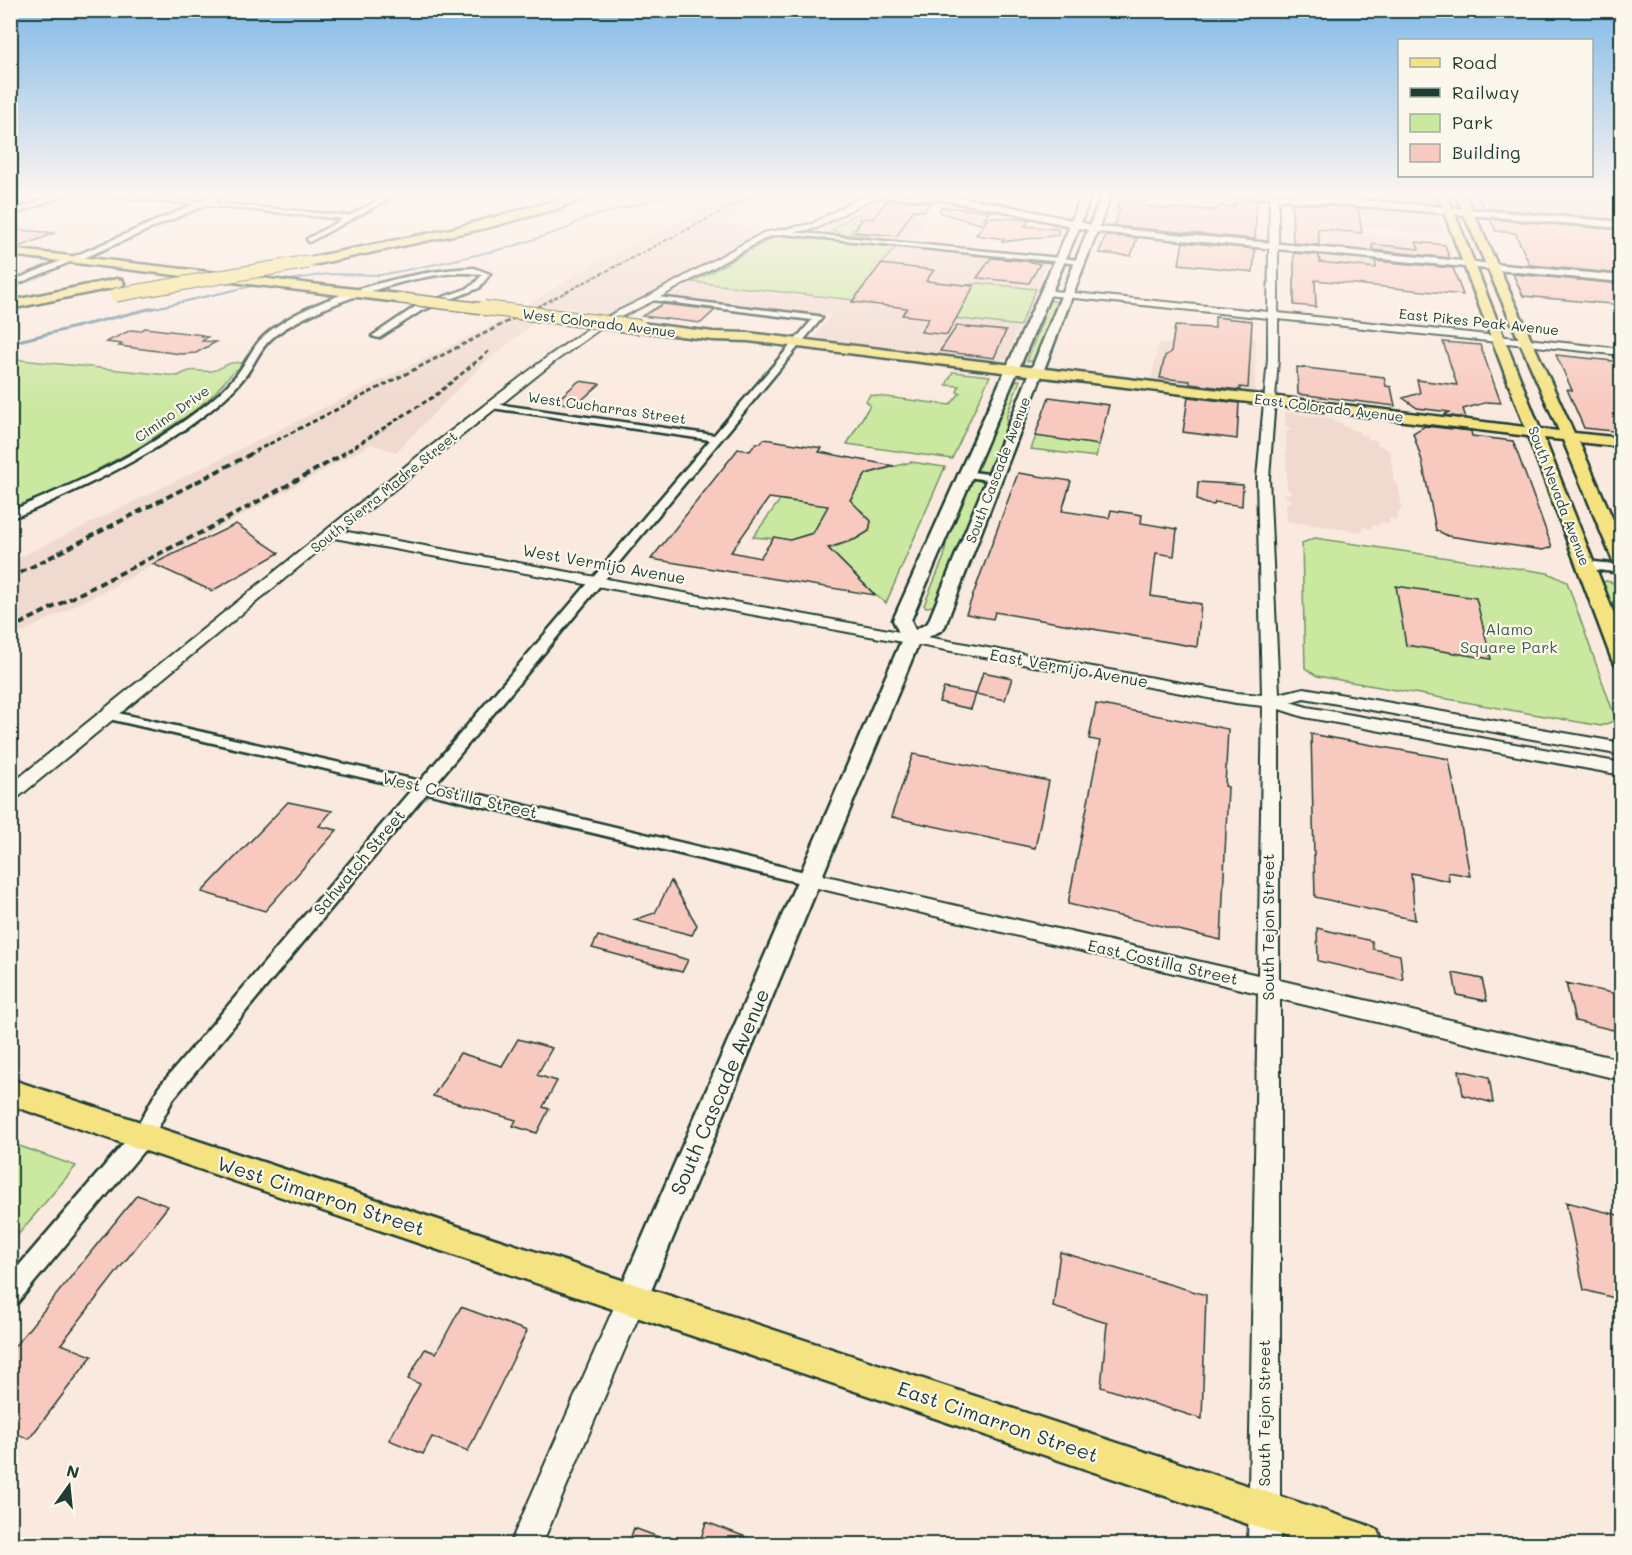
<svg xmlns="http://www.w3.org/2000/svg" width="1632" height="1555" font-family="Mali,sans-serif">
	<style>
		.built { fill: #f0d9ce }
		.green { fill: #cae89f; stroke: #74926a; stroke-width: 1.5 }
		.lines { fill: none; stroke-linecap: round; stroke-linejoin: round }
		.stream-far1 { stroke: #5f8ca0; stroke-width: 2 }
		.stream { stroke: #5f8ca0; stroke-width: 3 }
		.building { fill: #f8c9be; stroke: #1f3d34; stroke-width: 1.5; fill-rule: evenodd }
		.minor-casing { stroke: #1f3d34; stroke-width: 5 }
		.tertiary-casing { stroke: #1f3d34; stroke-width: 4 }
		.secondary-casing { stroke: #1f3d34; stroke-width: 5 }
		.primary-casing { stroke: #1f3d34; stroke-width: 5 }
		.motorway-casing { stroke: #1f3d34; stroke-width: 5 }
		.minor { fill: #fbf7ec; fill-rule: evenodd }
		.tertiary { fill: #fbf7ec; fill-rule: evenodd }
		.secondary { fill: #fbf7ec; fill-rule: evenodd }
		.primary { fill: #f5e382; fill-rule: evenodd }
		.motorway { fill: #f5e382; fill-rule: evenodd }
		.rail-far2 { stroke: #1f3d34; stroke-width: 2; stroke-dasharray: 4.5 2; stroke-linecap: butt }
		.rail-far1 { stroke: #1f3d34; stroke-width: 3; stroke-dasharray: 5 3; stroke-linecap: butt }
		.rail { stroke: #1f3d34; stroke-width: 4; stroke-dasharray: 7 4; stroke-linecap: butt }
		.primary-bridge-far1-casing { stroke: #1f3d34; stroke-width: 13; stroke-linecap: butt }
		.primary-bridge-casing { stroke: #1f3d34; stroke-width: 16; stroke-linecap: butt }
		.motorway-bridge-casing { stroke: #1f3d34; stroke-width: 15; stroke-linecap: butt }
		.primary-bridge-far1 { stroke: #f5e382; stroke-width: 10 }
		.primary-bridge { stroke: #f5e382; stroke-width: 14 }
		.motorway-bridge { stroke: #f5e382; stroke-width: 13 }
		.labels { text-anchor: middle; stroke-width: 4.5; stroke-linejoin: round; paint-order: stroke }
		.far-street-label { font-size: 14px; fill: #1f3d34; stroke: #fbf7ec }
		.street-label { font-size: 16px; fill: #1f3d34; stroke: #fbf7ec }
		.park-label { font-size: 16px; fill: #415f49; stroke: #fbf7ec }
		.near-street-label { font-size: 20px; fill: #1f3d34; stroke: #fbf7ec }
	</style>
	<rect width="100%" height="100%" fill="#fae9de"/>
	<filter id="ink" filterUnits="userSpaceOnUse"><feTurbulence type="fractalNoise" baseFrequency=".0167" numOctaves="2"/><feDisplacementMap in="SourceGraphic" scale="12" xChannelSelector="R" yChannelSelector="G"/><feConvolveMatrix kernelMatrix="1 2 1 2 8 2 1 2 1" color-interpolation-filters="sRGB"/></filter>
	<g filter="url(#ink)">
		<path class="built" d="M734 194H778L721 224 754 228V232L745 240 626 307 610 314 562 307 538 320 480 367 396 452 371 444 114 586 11 638V562L509 317 581 271Z
			M1150 194H1198L1258 200 1257 241 1142 230 1146 218 1186 221 1189 207 1148 204Z
			M895 196 935 201 921 219 927 220 910 242 833 234 824 230 828 224 872 199Z
			M1290 202 1436 214 1444 234 1363 227 1364 235 1447 242 1453 259 1292 244Z
			M896 246 1048 262 1036 289 979 283 963 286 958 319 1020 326 1006 359 996 362 854 345 815 337 831 315 672 297 693 282 854 300Z
			M1294 254 1372 261 1376 287 1293 279Z
			M1214 334 1256 338 1255 391 1151 379 1159 343 1213 349Z
			M1285 412 1334 419V422L1342 423 1343 426 1350 427 1351 430 1359 431 1360 435H1368V439L1376 440 1377 444 1390 451 1394 483 1398 484 1402 509 1397 512 1398 520 1389 519V523L1379 522V526L1371 525 1372 529 1363 527V532L1287 521 1286 504 1292 501 1283 495 1292 492 1287 489 1286 432 1292 430 1286 426Z"/>
		<path class="green" d="M1283 194H1434L1438 204 1441 206 1439 207Z
			M860 214 859 219 862 220 851 232 871 236 841 234 832 230 853 215Z
			M776 236H788L896 246 854 300 693 282Z
			M979 283 1036 289 1020 326 953 318 963 286Z
			M1050 300 1059 302 1035 361H1027L1042 322 1047 301Z
			M11 359 178 376C196 366 195 373 211 371 225 369 226 360 243 363L242 367 234 371 211 397 190 414 137 449 98 469V472C69 486 40 497 11 509Z
			M953 372 990 376 952 459 847 444 870 405 866 401 870 395 950 405 960 393 957 392 959 386 946 385Z
			M1020 380 1007 415 1005 438 990 472 978 471 976 469 1014 381Z
			M1036 436 1099 445 1096 457 1031 449Z
			M911 462 945 467 886 603 875 595 829 549 856 539 869 531 871 521 861 510 837 516 824 514 813 533 790 540 753 537 780 500 839 507 849 502 866 474Z
			M972 479 985 482 935 606 926 607 924 605 944 557 948 529Z
			M1315 538 1548 573 1567 582 1616 720 1601 726 1317 676 1305 668 1302 543Z
			M1606 581 1614 583 1621 602V636L1601 583Z
			M11 1143 76 1166 11 1243 10 1143Z"/>
		<g class="lines">
			<path class="stream-far1" d="M276 282 328 274 381 275 441 263 511 247 568 228 582 219 676 194
				M146 310 261 284"/>
			<path class="stream" d="M10 343 153 308"/>
		</g>
		<path class="building" d="M1122 194H1148L1145 206 1175 209 1218 210V206L1233 207V204L1236 205V198L1257 200 1255 239 1114 226 1120 209H1116Z
			M1477 194H1611L1622 207V220L1483 208Z
			M887 200 931 202 924 211 913 210 897 236 854 232 863 218 873 219Z
			M1292 203 1358 208 1362 233 1318 229 1319 245 1293 243Z
			M941 207 989 211H990L980 224 940 213Z
			M989 217 1029 220 1025 226 1058 229V235L1002 242 1004 239 976 235Z
			M1490 219 1622 230V274L1530 265 1515 233 1496 231Z
			M10 229 55 233 22 246 10 245Z
			M1111 236 1137 238 1131 256 1099 253 1105 237Z
			M1183 242 1255 249 1253 272 1179 264Z
			M1416 242 1445 245 1449 258 1373 250 1372 244 1419 249Z
			M1294 253 1319 255 1320 262 1376 268 1375 261 1453 268 1463 295 1315 280 1316 307 1294 305Z
			M991 258 1026 261 1040 264 1029 283 977 278Z
			M881 264 934 270 926 281 974 286 947 335 921 332 929 318 902 315 907 308 852 302Z
			M1513 274 1622 284V305L1523 296Z
			M663 304 715 310 701 323 642 316Z
			M1215 317 1252 321 1248 388 1240 387V390L1190 384V381L1160 378 1165 356 1171 352 1175 326 1215 328Z
			M957 326 1006 331 994 358 940 351Z
			M145 328 203 335 200 336 208 337 202 341 216 342 196 353 181 354 119 346 122 344 106 342 131 330 140 331Z
			M1443 342 1480 345 1501 403 1488 402 1463 409 1466 418 1444 415 1449 412 1417 408 1403 398 1420 393 1417 380 1457 385Z
			M1556 355 1622 362V432L1584 428 1567 389 1572 390Z
			M1297 367 1384 377 1386 386 1391 387 1395 406 1298 394Z
			M579 381 600 384 576 405 555 402Z
			M1049 397 1109 405 1099 445 1035 436Z
			M1188 397 1239 403 1237 439 1183 432Z
			M1425 426 1471 431 1472 436 1513 441 1552 547 1543 550 1448 536 1436 530 1422 461 1413 433Z
			M764 439 822 448 819 452 894 466 866 474 850 500 871 521 869 531 856 539 828 548 875 595 651 559 738 449 750 451 756 443H761ZM769 498 828 506 813 533 790 540 774 537 760 558 731 552Z
			M1018 473 1071 481 1062 511 1109 518 1111 510 1142 515 1141 523 1177 529 1174 556 1156 553 1151 596 1201 604 1197 647 995 612 993 619 966 614Z
			M1198 482 1243 485 1242 506 1215 502 1214 505 1206 504 1197 500Z
			M236 524 279 553 212 591 153 564Z
			M1396 586 1476 598 1491 659 1406 645Z
			M983 672 1012 678 1005 700 976 694Z
			M944 688 976 694 971 709 939 702Z
			M1096 704 1228 729 1225 786 1228 787 1221 940 1068 904 1100 741 1089 739Z
			M1311 734 1449 759 1470 876 1448 872 1449 881 1411 873 1415 920 1315 897Z
			M913 754 1049 781 1035 848 891 817Z
			M288 802 332 811 319 826 337 830 265 911 202 892Z
			M671 881 697 925 692 935 634 920 655 913Z
			M1317 928 1372 941 1373 949 1400 955 1403 980 1318 961Z
			M598 936 675 956 688 960 682 972 592 948Z
			M1453 973 1482 979 1487 1001 1457 995Z
			M1566 983 1622 995V1032L1575 1021Z
			M518 1039 552 1048 537 1075 557 1081 543 1107 549 1109 537 1133 513 1126 516 1120 433 1096 460 1053 502 1066Z
			M1459 1070 1489 1077 1493 1103 1463 1095Z
			M137 1195 168 1206 61 1344 92 1356 29 1439 10 1431V1352Z
			M1566 1202 1622 1216V1300L1584 1290Z
			M1060 1252 1206 1295 1202 1419 1101 1387 1107 1323 1053 1307Z
			M461 1307 527 1331 468 1451 432 1437 423 1454 389 1440 420 1384 408 1379 425 1349 436 1353Z
			M706 1522 762 1543V1545H699Z
			M634 1528 675 1543V1545H628Z"/>
		<g class="lines">
			<defs>
				<path id="minor" d="M57 194H67L10 216V212Z
					M92 194H119L349 216 390 194H398L309 242 307 239 343 219Z
					M782 231 1080 260 1084 262 1080 264 784 234Z
					M70 257 77 259 10 287V282Z
					M474 268 490 274 479 288 421 311 379 338 372 336 415 307 466 289 474 284 482 275C436 263 308 307 272 338 260 348 255 363 246 375 234 391 219 404 203 416 161 448 113 473 65 495 47 503 29 513 10 518V511C76 484 142 454 199 410 213 400 227 387 238 373 247 361 253 346 264 336 309 296 414 270 474 268Z
					M649 296 818 316 822 318 435 784 809 873 815 875 817 879 815 883 809 885 427 793 173 1099 150 1143 18 1302 10 1305V1276L136 1129 159 1087 412 789 109 719 102 715 109 711 420 781 710 440 492 408 487 405 489 403 714 435 812 320 652 300 648 298Z
					M965 471 995 475 1000 478 995 481 961 476 960 474Z
					M1586 561 1622 565V573L1582 568 1580 565Z"/>
				<path id="tertiary" d="M872 194 941 196 945 198 941 200 879 197 861 204 817 228 768 237 655 300 608 323 554 362 342 531 1236 693 1262 695 1257 478 1268 359V318L1046 295 1041 292 1043 290 1268 312 1270 194H1278V313L1622 349V355L1278 319V359L1269 478 1279 694 1304 688 1622 743V755L1304 698 1290 702 1307 707 1622 763V775L1304 717 1279 709V980L1622 1060V1080L1280 999V1544H1248L1258 993 809 886 802 884 799 879 802 874 809 872 1258 975 1263 706 1236 703 334 538 16 799 10 801V785L417 457 546 358 602 319 649 296 763 233 812 224 855 200Z
					M632 1285 642 1289 646 1299 542 1544H510L622 1289Z"/>
				<path id="secondary" d="M218 194H230L77 261 68 259Z
					M910 194C965 194 1019 209 1072 220L1082 194H1091L1081 222 1090 225 1102 194H1111L1099 227 1622 276V282L1097 232 945 626 942 630 919 642 643 1310 632 1315 621 1310 616 1299 902 639 893 620 1070 226 1004 211ZM1079 228 1088 230 928 623 915 630 911 620Z
					M1247 194H1287L1622 222V228L1251 197Z"/>
				<path id="primary" d="M1437 194H1447L1540 429 1559 431 1455 194H1465L1574 433 1622 438V447L1579 442 1622 540V566L1616 565 1613 561 1563 440 1544 438 1622 634V666L1615 664 1612 660 1528 436 748 341 713 340 640 331 634 327 640 323 713 332 748 333 1525 427Z
					M10 249 398 294 404 298 398 302 10 255Z
					M10 1079 1364 1524 1378 1530 1384 1544H1307L10 1105Z"/>
				<path id="motorway" d="M578 194H596L560 208 486 228 308 266 301 262 308 258 451 229Z
					M117 279 122 280 124 283 122 286 10 309V301Z"/>
			</defs>
			<use href="#minor" class="minor-casing"/>
			<use href="#tertiary" class="tertiary-casing"/>
			<use href="#secondary" class="secondary-casing"/>
			<use href="#primary" class="primary-casing"/>
			<use href="#motorway" class="motorway-casing"/>
			<use href="#minor" class="minor"/>
			<use href="#tertiary" class="tertiary"/>
			<use href="#secondary" class="secondary"/>
			<use href="#primary" class="primary"/>
			<use href="#motorway" class="motorway"/>
			<path class="rail-far2" d="M531 310 756 194"/>
			<path class="rail-far1" d="M248 455 534 308
				M341 455 436 395 489 351"/>
			<path class="rail" d="M10 578 251 454
				M10 629 208 529 344 454"/>
			<defs>
				<path id="primary-bridge-far1" d="M398 298 496 310"/>
				<path id="primary-bridge" d="M484 308 640 327"/>
				<path id="motorway-bridge" d="M116 295 308 262"/>
			</defs>
			<use href="#primary-bridge-far1" class="primary-bridge-far1-casing"/>
			<use href="#primary-bridge" class="primary-bridge-casing"/>
			<use href="#motorway-bridge" class="motorway-bridge-casing"/>
			<use href="#primary-bridge-far1" class="primary-bridge-far1"/>
			<use href="#primary-bridge" class="primary-bridge"/>
			<use href="#motorway-bridge" class="motorway-bridge"/>
		</g>
	</g>
	<linearGradient id="sky" x2="0" y2="1"><stop stop-color="#82b9e8"/><stop offset="0.47" stop-color="#fdf5f0"/><stop offset="1" stop-color="#fdf5f0" stop-opacity="0"/></linearGradient>
	<rect width="1632" height="412" fill="url(#sky)"/>
	<g class="labels">
		<g class="far-street-label">
			<text transform="translate(1479 322) rotate(6)" y="5">East Pikes Peak Avenue</text>
			<text transform="translate(599 323) rotate(7)" y="5">West Colorado Avenue</text>
			<text transform="translate(607 408) rotate(8)" y="5">West Cucharras Street</text>
			<text transform="translate(1329 408) rotate(7)" y="5">East Colorado Avenue</text>
			<text transform="translate(172 414) rotate(-35)" y="5">Cimino Drive</text>
			<text transform="translate(998 470) rotate(-69)" y="5">South Cascade Avenue</text>
			<text transform="translate(384 492) rotate(-39)" y="5">South Sierra Madre Street</text>
			<text transform="translate(1559 496) rotate(69)" y="5">South Nevada Avenue</text>
		</g>
		<g class="street-label">
			<text transform="translate(604 564) rotate(10)" y="6">West Vermijo Avenue</text>
			<text transform="translate(1069 668) rotate(10)" y="6">East Vermijo Avenue</text>
			<text transform="translate(460 795) rotate(13)" y="6">West Costilla Street</text>
			<text transform="translate(359 862) rotate(-50)" y="6">Sahwatch Street</text>
			<text transform="translate(1268 927) rotate(-90)" y="6">South Tejon Street</text>
			<text transform="translate(1163 962) rotate(13)" y="6">East Costilla Street</text>
			<text transform="translate(1264 1413) rotate(-90)" y="6">South Tejon Street</text>
		</g>
		<g class="park-label">
			<text x="1509" y="635">Alamo<tspan x="1509" dy="18">Square Park</tspan></text>
		</g>
		<g class="near-street-label">
			<text transform="translate(720 1092) rotate(-67)" y="7">South Cascade Avenue</text>
			<text transform="translate(321 1196) rotate(18)" y="7">West Cimarron Street</text>
			<text transform="translate(998 1422) rotate(19)" y="7">East Cimarron Street</text>
		</g>
	</g>
	<rect width="1632" height="1555" fill="none" stroke="#fbf7ec" stroke-width="36"/>
	<rect x="18" y="18" width="1596" height="1519" fill="none" stroke="#1f3d34" stroke-width="2" filter="url(#ink)"/>
	<rect x="1398" y="39" width="195" height="138" fill="#fbf7ec" stroke="#a3ada2" stroke-width="1.5"/>
	<rect x="1410" y="58" width="30" height="9" fill="#f5e382" stroke="#a3ada2" stroke-width="1.5"/>
	<text x="1452" y="69" font-size="18" fill="#1f3d34">Road</text>
	<rect x="1410" y="88" width="30" height="9" fill="#1f3d34" stroke="#a3ada2" stroke-width="1.5"/>
	<text x="1452" y="99" font-size="18" fill="#1f3d34">Railway</text>
	<rect x="1410" y="114" width="30" height="18" fill="#cae89f" stroke="#a3ada2" stroke-width="1.5"/>
	<text x="1452" y="129" font-size="18" fill="#1f3d34">Park</text>
	<rect x="1410" y="144" width="30" height="18" fill="#f8c9be" stroke="#a3ada2" stroke-width="1.5"/>
	<text x="1452" y="159" font-size="18" fill="#1f3d34">Building</text>
	<g transform="translate(69 1486) rotate(15)" stroke="#fbf7ec" stroke-width="4.5" paint-order="stroke">
	<path d="M0-4.5L10 22L0 15L-10 22Z" fill="#1f3d34"/>
	<text y="-9" font-size="16" font-weight="bold" text-anchor="middle" fill="#1f3d34">N</text>
	</g>
</svg>
